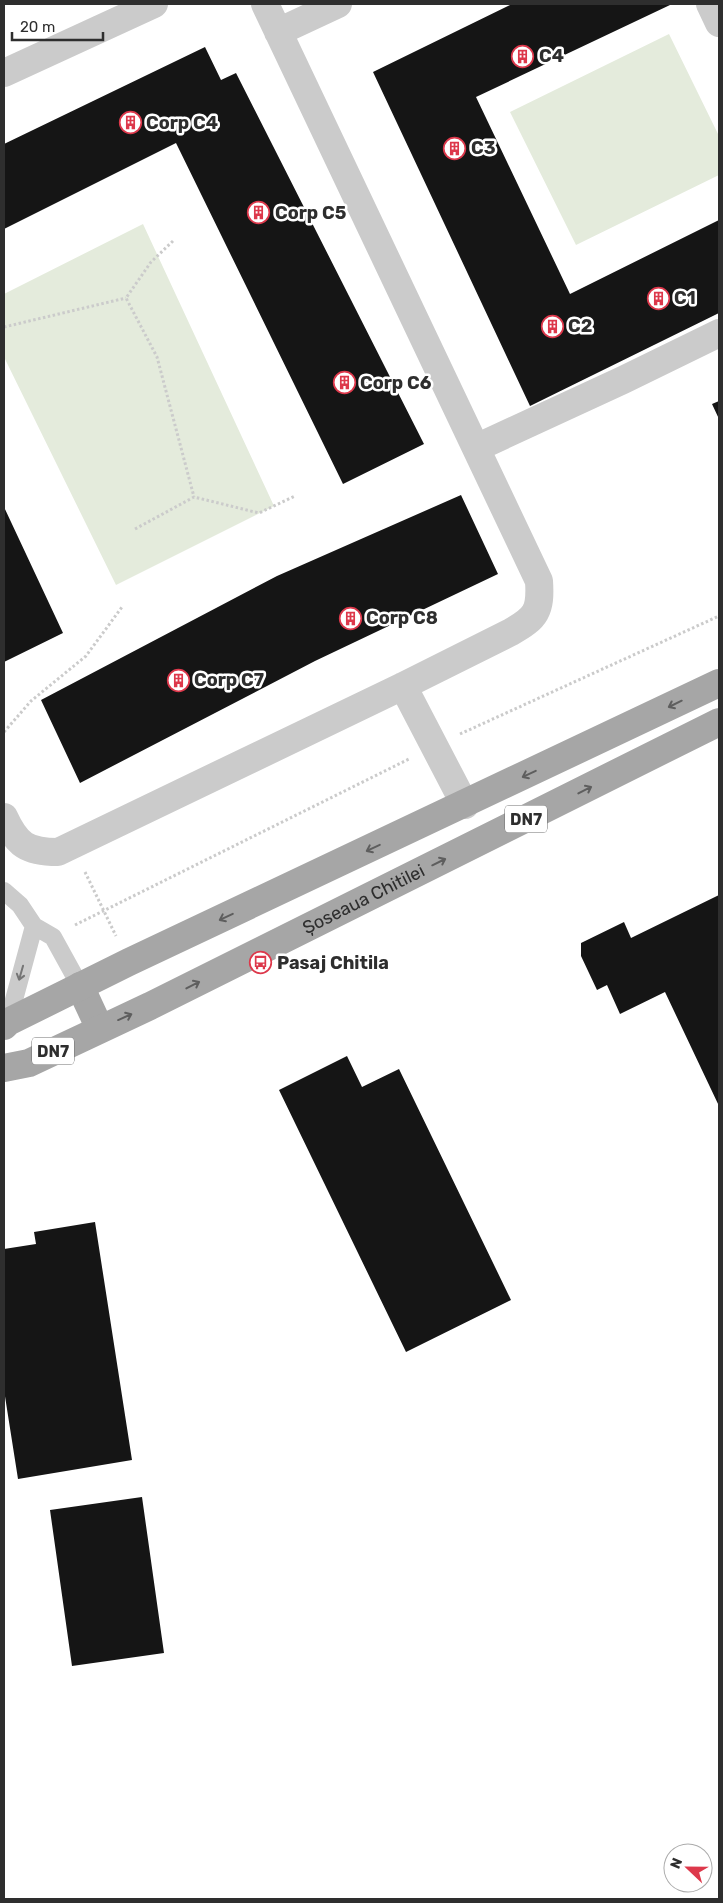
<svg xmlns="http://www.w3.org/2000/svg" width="723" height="1903" font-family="Rubik,sans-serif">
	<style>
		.green { fill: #e4ebdc }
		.building { fill: #151515 }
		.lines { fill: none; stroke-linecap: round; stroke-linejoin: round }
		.path { stroke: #cbcbcb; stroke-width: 3; stroke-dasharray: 2.5 2.5; stroke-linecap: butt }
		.lane { stroke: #cbcbcb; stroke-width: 18 }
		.street { stroke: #cbcbcb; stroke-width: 28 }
		.primary { stroke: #a6a6a6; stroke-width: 28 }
		.oneway { stroke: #5e5e5e }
		.oneway2 { stroke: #757575 }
		.labels { text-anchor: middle; stroke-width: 5; stroke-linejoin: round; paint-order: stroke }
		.shield { fill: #fff; stroke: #6d6d6d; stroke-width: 1 }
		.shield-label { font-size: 16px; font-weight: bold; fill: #2e2e2e }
		.poi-label { font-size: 18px; font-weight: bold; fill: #2e2e2e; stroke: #fff; text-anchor: start }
		.street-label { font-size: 18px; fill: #2e2e2e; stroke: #fff }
	</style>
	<rect width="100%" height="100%" fill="#fff"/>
	<path class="green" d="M669 34 719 136V175L576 245 510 112Z
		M143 224 274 506 116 585 4 357V294Z"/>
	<path class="building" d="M512 4H669L670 5 476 97 570 294 719 220V313L530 406 373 72Z
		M205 47 221 80 236 73 424 444 343 484 176 143 4 229V144Z
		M719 401V419L712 404Z
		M461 495 498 574 315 661 80 783 41 700 277 576Z
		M4 507 63 633 4 662Z
		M719 895V1106L665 992 620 1014 607 985 597 990 581 956V943L624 922 631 938Z
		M347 1056 362 1087 399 1069 511 1300 406 1352 279 1090Z
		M95 1222 132 1460 18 1479 4 1390V1249L36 1244 34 1232Z
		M142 1497 164 1653 72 1666 50 1510Z"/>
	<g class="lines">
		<path class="path" d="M173 241 151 262 126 298 157 357 194 497
			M4 327 126 298
			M135 529 194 497 259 513 295 496
			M4 732 31 701 86 656 122 607
			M460 734 719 616
			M85 872 116 936
			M75 925 409 759"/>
		<path class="lane" d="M4 891 20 905 34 926 53 937 80 986
			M8 1022 34 926"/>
		<path class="street" d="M710 4 719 23
			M278 32 338 4
			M4 73 154 4
			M476 448 623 380 719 333
			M403 686 465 805
			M4 817C17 845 27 852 58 852L403 686 511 632C536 618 541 611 539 581L265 4"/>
		<g class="primary">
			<path d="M80 986 100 1029"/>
			<path d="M4 1026 8 1022 129 962 719 683"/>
			<path id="s1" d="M4 1068 29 1063 150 1006 719 722"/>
		</g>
	</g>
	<defs><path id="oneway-shaft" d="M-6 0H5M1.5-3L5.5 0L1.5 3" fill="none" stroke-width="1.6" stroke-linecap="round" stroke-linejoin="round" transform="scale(1.25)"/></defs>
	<g class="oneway">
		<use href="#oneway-shaft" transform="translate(675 704) rotate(154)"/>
		<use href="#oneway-shaft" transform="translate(529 774) rotate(155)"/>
		<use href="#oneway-shaft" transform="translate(585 790) rotate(-27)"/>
		<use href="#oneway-shaft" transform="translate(373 848) rotate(155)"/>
		<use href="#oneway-shaft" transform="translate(439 862) rotate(-26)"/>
		<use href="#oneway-shaft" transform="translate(226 917) rotate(155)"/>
		<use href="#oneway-shaft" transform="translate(193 985) rotate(-27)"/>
		<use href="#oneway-shaft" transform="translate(125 1017) rotate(-24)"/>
	</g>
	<use class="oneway2" href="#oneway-shaft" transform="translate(21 973) rotate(106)"/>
	<defs>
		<symbol id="building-ring" viewBox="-11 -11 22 22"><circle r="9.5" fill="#fff" stroke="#dd384b" stroke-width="1.5"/><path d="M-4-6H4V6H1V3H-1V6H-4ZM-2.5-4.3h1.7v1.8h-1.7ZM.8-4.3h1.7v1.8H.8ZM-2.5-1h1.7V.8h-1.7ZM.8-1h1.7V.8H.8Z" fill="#dd384b"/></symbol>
		<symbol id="bus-ring" viewBox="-11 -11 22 22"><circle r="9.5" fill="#fff" stroke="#dd384b" stroke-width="1.5"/><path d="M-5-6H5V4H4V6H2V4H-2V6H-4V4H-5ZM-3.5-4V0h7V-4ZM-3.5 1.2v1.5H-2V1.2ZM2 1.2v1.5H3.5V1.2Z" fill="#dd384b"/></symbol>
	</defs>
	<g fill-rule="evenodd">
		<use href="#building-ring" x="510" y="44" width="25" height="25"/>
		<use href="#building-ring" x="118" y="110" width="25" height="25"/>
		<use href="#building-ring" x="442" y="136" width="25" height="25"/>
		<use href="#building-ring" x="246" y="200" width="25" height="25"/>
		<use href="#building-ring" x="646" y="286" width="25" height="25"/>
		<use href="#building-ring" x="540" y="314" width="25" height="25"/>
		<use href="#building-ring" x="332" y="370" width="25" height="25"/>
		<use href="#building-ring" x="338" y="606" width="25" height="25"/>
		<use href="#building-ring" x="166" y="668" width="25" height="25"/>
		<use href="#bus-ring" x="248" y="950" width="25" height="25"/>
	</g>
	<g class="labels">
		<g class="shield">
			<rect x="505" y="805.5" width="42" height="27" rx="4"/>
			<rect x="32" y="1037.5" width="42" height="27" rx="4"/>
		</g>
		<g class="shield-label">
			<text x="526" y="825">DN7</text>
			<text x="53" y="1057">DN7</text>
		</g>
		<g class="poi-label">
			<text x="539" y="62">C4</text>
			<text x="146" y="129">Corp C4</text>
			<text x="471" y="154">C3</text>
			<text x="275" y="219">Corp C5</text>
			<text x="674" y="304">C1</text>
			<text x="568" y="332">C2</text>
			<text x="360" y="389">Corp C6</text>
			<text x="366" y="624">Corp C8</text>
			<text x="194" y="686">Corp C7</text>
			<text x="277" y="969">Pasaj Chitila</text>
		</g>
		<g class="street-label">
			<text dy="6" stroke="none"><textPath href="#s1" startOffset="398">Șoseaua Chitilei</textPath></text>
		</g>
	</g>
	<rect width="723" height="1903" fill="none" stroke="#2e2e2e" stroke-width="10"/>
	<g transform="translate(688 1868) rotate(292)"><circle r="24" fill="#ffffff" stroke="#ababab"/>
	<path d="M0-4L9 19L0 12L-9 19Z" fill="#dd384b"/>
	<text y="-8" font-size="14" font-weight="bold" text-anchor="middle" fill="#2e2e2e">N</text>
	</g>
	<path d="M12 32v8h91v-8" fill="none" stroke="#2e2e2e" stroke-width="2.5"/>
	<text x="20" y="32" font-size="15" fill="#2e2e2e" stroke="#ffffff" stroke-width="4" paint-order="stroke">20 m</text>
</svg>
